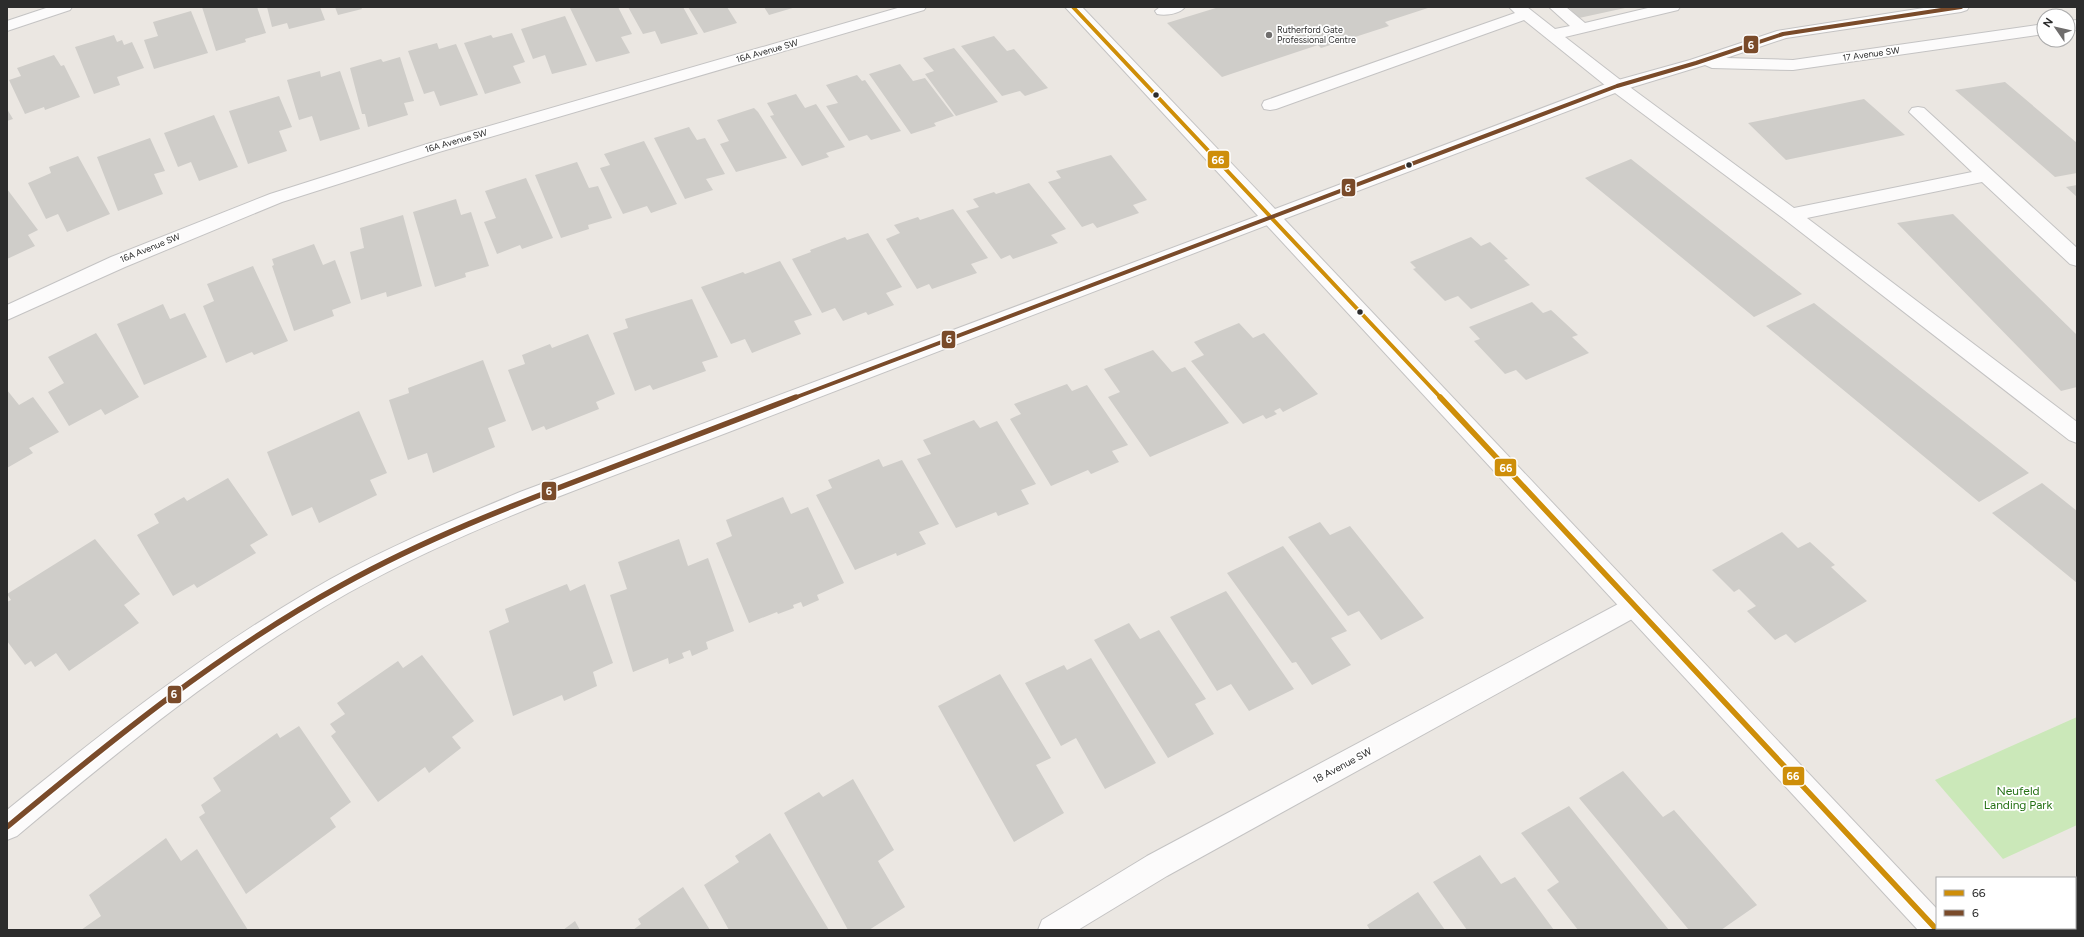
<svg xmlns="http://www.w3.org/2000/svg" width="2084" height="937" font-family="Figtree,sans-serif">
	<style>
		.green { fill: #cbe8b9 }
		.building { fill: #cfcdc9 }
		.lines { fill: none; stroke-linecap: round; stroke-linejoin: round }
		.lane-casing { stroke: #c4c3c3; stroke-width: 2 }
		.street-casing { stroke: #c4c3c3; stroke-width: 2 }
		.secondary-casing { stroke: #c4c3c3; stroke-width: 2 }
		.lane { fill: #fcfbfb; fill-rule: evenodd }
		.street { fill: #fcfbfb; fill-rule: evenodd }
		.secondary { fill: #fcfbfb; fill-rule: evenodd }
		.bus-1-far1-casing { stroke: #fff; stroke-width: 6 }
		.bus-1-casing { stroke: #fff; stroke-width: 8 }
		.bus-2-far1-casing { stroke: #fff; stroke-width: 6 }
		.bus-2-casing { stroke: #fff; stroke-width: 8 }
		.bus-1-far1 { stroke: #ce8e09; stroke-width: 4 }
		.bus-1 { stroke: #ce8e09; stroke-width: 5.5 }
		.bus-2-far1 { stroke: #7a4b2a; stroke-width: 4 }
		.bus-2 { stroke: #7a4b2a; stroke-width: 5.5 }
		.poi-dot { fill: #6f6d6c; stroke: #fff; stroke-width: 1.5 }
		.bus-dot { fill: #2c2c2c; stroke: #fff; stroke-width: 1.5 }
		.labels { text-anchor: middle; stroke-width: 3.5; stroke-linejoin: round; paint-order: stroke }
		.far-poi-label { font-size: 9px; fill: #2c2c2c; stroke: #fff; text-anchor: start }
		.far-street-label { font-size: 9px; fill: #2c2c2c; stroke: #fff }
		.street-label { font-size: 10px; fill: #2c2c2c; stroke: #fff }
		.near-park-label { font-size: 12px; fill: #257115; stroke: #fff }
		.line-badge { stroke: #fff; stroke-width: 1.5 }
		.badge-label { font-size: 11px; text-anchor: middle; font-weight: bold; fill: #fff }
	</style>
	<rect width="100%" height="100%" fill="#ebe7e2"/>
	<path class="green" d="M2077 717V825L2003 859 1935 780Z"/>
	<path class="building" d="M202 7H257L266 33 245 39 246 42 216 51Z
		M267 7H320L325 20 289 29 287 23 272 27Z
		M335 7H361L362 9 338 15Z
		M575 7H618L632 34 621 37 630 53 596 62 570 8Z
		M628 7H683L698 34 661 44 655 31 643 34Z
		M688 7H727L737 23 704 33Z
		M764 7H796L769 15Z
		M1219 7H1431L1385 22 1389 26 1321 48 1318 45 1222 77 1167 23Z
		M1568 7H1625V8L1579 18Z
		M191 11 208 53 154 69 144 40 158 36 153 22Z
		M565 16 587 65 552 74 545 55 533 59 521 29Z
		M512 33 525 62 513 66 521 83 485 94 464 43 491 35 493 38Z
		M114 35 117 42 122 40 124 45 132 42 144 68 117 77 120 85 94 94 75 47Z
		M994 36 1007 51 1014 49 1048 88 1025 96 1020 91 1002 96 961 46Z
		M437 43 439 49 456 44 478 95 440 106 434 91 424 94 408 51Z
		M954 48 998 102 956 116 925 74 934 71 923 58Z
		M54 55 61 66 64 65 80 97 45 110 44 107 25 114 9 80 21 76 17 68Z
		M400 57 414 101 404 103 408 115 368 127 365 114H362L350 68 381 59 383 62Z
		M900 64 913 81 925 78 954 116 934 123 936 126 911 134 869 74Z
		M320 71 321 77 340 71 360 129 320 141 312 116 299 120 287 80Z
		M857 75 862 81 865 80 901 131 871 140 867 135 849 141 826 106 838 103 826 85Z
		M2005 82 2077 143V173L2055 177 1955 90Z
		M796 94 805 108 816 104 845 147 826 153 829 157 802 166 770 116 774 115 767 103Z
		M279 96 292 127 279 131 287 151 248 164 229 111Z
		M1864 99 1905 135 1786 160 1748 123Z
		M754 108 758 112 787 158 736 172 720 144 729 141 717 120Z
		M7 109 13 119 7 121Z
		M214 115 238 167 199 181 191 162 178 167 164 133Z
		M689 127 697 140 705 138 725 174 706 179 713 190 685 199 654 138Z
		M150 138 165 171 154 174 163 194 118 211 97 157Z
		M644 141 677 204 651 213 647 206 623 214 600 168 610 165 604 154Z
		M1111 155 1147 200 1133 205 1139 213 1097 228 1093 223 1082 227 1048 182 1061 178 1056 171Z
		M78 156 110 214 67 232 58 214 46 219 28 183 51 173 49 167Z
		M1631 159 1802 294 1754 317 1585 178Z
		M577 162 589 188 598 186 612 218 588 225 589 229 561 238 535 175Z
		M526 178 553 238 522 249 520 245 497 254 484 222 496 218 485 191Z
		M1029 183 1066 229 1051 235 1058 243 1013 259 1010 255 1001 259 966 211 979 207 973 199 994 192 996 194Z
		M2077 185V197L2066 187Z
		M7 189 38 230 28 235 35 246 7 259Z
		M456 199 461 215 471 212 489 266 465 273 466 277 435 287 413 212Z
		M953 209 988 258 971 264 977 273 932 289 929 284 917 289 886 239 900 233 894 225 918 217 920 220Z
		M1953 214 2077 335V387L2061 391 1897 223Z
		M403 215 422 286 387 297 386 292 361 300 350 252 364 248 360 228Z
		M868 233 902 287 886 293 894 305 868 315 866 312 843 321 835 308 822 313 792 259 811 252 810 250 845 237 847 240Z
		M1471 237 1481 246 1490 242 1508 259 1504 260 1530 285 1471 309 1458 296 1445 301 1413 269 1416 268 1410 262Z
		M314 244 323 265 335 260 351 303 332 310 334 316 294 331 272 266 274 265 272 259Z
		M780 261 812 315 794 321 801 334 752 353 745 339 731 344 701 287 743 272 745 274Z
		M253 266 288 341 254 355 252 352 226 363 203 306 214 301 207 284Z
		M692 299 718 357 702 362 706 371 653 390 650 385 635 391 613 333 628 328 625 319Z
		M1532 302 1543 313 1551 310 1578 335 1572 337 1589 353 1526 380 1516 370 1505 374 1474 341 1480 339 1469 327Z
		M1814 303 2029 473 1979 502 1766 326Z
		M163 304 170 319 185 313 207 357 144 385 117 324Z
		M1239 323 1253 338 1264 333 1318 394 1283 412 1280 408 1274 411 1277 414 1266 419 1263 415 1243 424 1191 361 1204 355 1194 342Z
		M96 333 139 397 105 415 101 409 69 426 48 392 64 383 48 357Z
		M588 334 615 394 596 402 599 409 546 430 544 426 532 431 508 370 525 364 522 355 550 344 552 348Z
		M1153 350 1172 372 1185 367 1229 423 1150 457 1108 397 1120 392 1104 369Z
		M483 360 506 421 488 428 495 447 433 473 427 453 408 460 389 400 409 393 408 388Z
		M1067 384 1072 391 1087 385 1128 445 1112 451 1119 462 1091 474 1088 470 1051 486 1010 419 1021 414 1014 404Z
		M7 390 19 405 33 397 59 432 29 448 33 453 7 468Z
		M359 411 387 473 370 480 377 495 319 523 312 507 292 516 267 452Z
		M974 420 980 428 997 421 1036 484 1021 490 1029 504 998 516 996 512 956 528 917 459 931 454 923 440Z
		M879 459 883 467 902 460 939 524 919 532 926 544 897 556 896 553 855 570 816 495 832 488 828 480Z
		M228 478 268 535 250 545 256 553 197 588 194 584 173 596 137 535 159 523 154 514 184 497 187 501Z
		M2042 483 2077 511V583L1992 513Z
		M783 497 791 514 808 507 844 583 817 595 819 600 803 607 801 602 793 605 794 608 778 614 777 612 749 623 716 543 732 536 726 520Z
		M1320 522 1330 535 1350 526 1424 618 1381 640 1359 611 1348 616 1288 537Z
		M1782 532 1798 548 1810 542 1835 565 1831 567 1867 601 1795 643 1786 634 1775 640 1747 611 1756 606 1739 589 1734 592 1712 570Z
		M95 539 140 594 124 605 139 623 69 671 56 653 35 667 31 661 25 665 7 641V602L11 600 7 594Z
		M679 539 688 566 708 558 734 631 706 642 708 649 692 656 690 650 682 653 684 658 669 664 668 658 633 672 610 595 627 589 618 562Z
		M1283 546 1347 631 1331 638 1351 665 1312 685 1296 662 1292 663 1227 573Z
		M567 584 570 591 585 584 613 663 593 672 597 686 564 701 562 695 513 716 489 631 509 622 505 609Z
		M1226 591 1294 689 1249 711 1231 684 1217 691 1170 617Z
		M1129 623 1140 639 1159 630 1206 699 1195 704 1214 734 1168 758 1094 640Z
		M422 655 474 721 452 737 461 748 429 773 425 767 378 802 331 736 336 732 330 724 345 714 337 703 398 661 403 668Z
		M1091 658 1156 763 1105 789 1076 738 1061 746 1025 683 1064 665 1067 670Z
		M1000 674 1051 758 1036 765 1064 813 1014 842 938 706Z
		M299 726 351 802 330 818 336 827 246 894 199 817 205 813 201 805 221 791 213 778 277 733 280 738Z
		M1623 771 1663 817 1674 810 1757 905 1721 930H1689L1579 798Z
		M853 779 894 850 878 861 905 907 869 930H848L784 813 819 792 823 797Z
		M1569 806 1669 930H1578L1547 890 1559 882 1521 833Z
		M770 833 829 930H729L704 885 739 862 735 856Z
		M166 838 181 861 197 849 248 930H81L101 916 89 895Z
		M1480 855 1501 884 1515 877 1554 930H1467L1433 882Z
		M683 887 710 930H633L641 924 638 919Z
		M1418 892 1445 930H1370L1367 925Z
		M575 921 580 930H563Z"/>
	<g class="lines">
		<defs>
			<path id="lane" d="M1160 7H1185C1180 14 1165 16 1157 14L1155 11Z
				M1509 7H1527L1555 29 1570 26 1549 7H1566L1585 23 1652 7H1680L1678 10 1565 37 1623 82 1794 208 1972 172 1909 112 1912 108 1918 107 1924 108 2077 248V266L2070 264 1982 182 1807 218 2077 422V443L2069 440 1784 219 1611 90 1524 20 1276 109 1270 110 1264 109 1262 105 1264 101 1515 13Z"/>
			<path id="street" d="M49 7H72L70 10 7 31V21Z
				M901 7H926L924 10 439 152 282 202 125 267 7 320V305L111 257 270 194 427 144Z
				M1271 211 1278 213 1280 217 1278 221C1096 291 915 360 734 430 604 480 470 525 348 593 228 661 122 748 17 836L7 840V810C103 732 201 655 308 592 375 552 448 522 520 492Z
				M1635 595 1643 599 1647 606 1643 613 1167 876 1078 930H1038L1042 920 1147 856Z"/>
			<path id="secondary" d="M1065 7H1082L1275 209 1611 82 1690 60 1777 31 1930 7H1969L1967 10 1961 12 1786 38 1726 58 1793 60 2044 24V34L1793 70 1712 68 1705 65 1623 90 1284 219 1937 909V928H1950L1951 930H1918Z
				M2077 20V30L2068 31V21Z"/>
		</defs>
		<use href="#lane" class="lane-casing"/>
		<use href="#street" class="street-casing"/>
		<use href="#secondary" class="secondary-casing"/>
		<use href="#lane" class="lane"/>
		<use href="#street" class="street"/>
		<use href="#secondary" class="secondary"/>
		<defs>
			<path id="bus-1-far1" d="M1073 7 1441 398"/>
			<path id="bus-1" d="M1440 397 1937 930"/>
			<path id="bus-2-far1" d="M794 398 1617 86 1696 63 1783 34 1961 7"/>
			<path id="bus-2" d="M7 827C113 739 221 651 342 585 425 539 513 505 600 472 666 447 731 422 796 397"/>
		</defs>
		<use href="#bus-1-far1" class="bus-1-far1-casing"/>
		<use href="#bus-1" class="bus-1-casing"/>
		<use href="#bus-2-far1" class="bus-2-far1-casing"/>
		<use href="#bus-2" class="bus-2-casing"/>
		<use href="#bus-1-far1" class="bus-1-far1"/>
		<use href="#bus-1" class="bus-1"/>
		<use href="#bus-2-far1" class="bus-2-far1"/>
		<use href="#bus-2" class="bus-2"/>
	</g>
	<circle class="poi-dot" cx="1269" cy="35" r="4"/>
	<g class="bus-dot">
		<circle cx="1156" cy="95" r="3.5"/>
		<circle cx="1409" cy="165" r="3.5"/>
		<circle cx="1360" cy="312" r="3.5"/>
	</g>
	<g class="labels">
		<g class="far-poi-label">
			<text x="1277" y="33">Rutherford Gate<tspan x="1277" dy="10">Professional Centre</tspan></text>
		</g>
		<g class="far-street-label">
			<text transform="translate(767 51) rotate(-16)" y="3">16A Avenue SW</text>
			<text transform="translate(1871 54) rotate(-8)" y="3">17 Avenue SW</text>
			<text transform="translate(456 141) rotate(-16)" y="3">16A Avenue SW</text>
			<text transform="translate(150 248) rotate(-22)" y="3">16A Avenue SW</text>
		</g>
		<g class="street-label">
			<text transform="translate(1342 765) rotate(-28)" y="4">18 Avenue SW</text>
		</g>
		<g class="near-park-label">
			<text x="2018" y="795">Neufeld<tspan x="2018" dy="14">Landing Park</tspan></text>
		</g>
	</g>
	<g class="line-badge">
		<rect x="1743" y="35" width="16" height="19" rx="4" fill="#7a4b2a"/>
		<rect x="1207" y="150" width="23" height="19" rx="4" fill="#ce8e09"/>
		<rect x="1341" y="178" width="15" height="19" rx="4" fill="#7a4b2a"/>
		<rect x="941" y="330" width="15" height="19" rx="4" fill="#7a4b2a"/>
		<rect x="1494" y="458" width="23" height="19" rx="4" fill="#ce8e09"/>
		<rect x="541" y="481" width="16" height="20" rx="4" fill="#7a4b2a"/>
		<rect x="167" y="685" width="15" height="19" rx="4" fill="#7a4b2a"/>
		<rect x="1782" y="766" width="23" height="20" rx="4" fill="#ce8e09"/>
	</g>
	<g class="badge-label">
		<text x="1751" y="49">6</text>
		<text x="1218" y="164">66</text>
		<text x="1348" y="192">6</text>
		<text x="949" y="343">6</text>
		<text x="1506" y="472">66</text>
		<text x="549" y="495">6</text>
		<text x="174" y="698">6</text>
		<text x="1793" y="780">66</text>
	</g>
	<rect width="2084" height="937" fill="none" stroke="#2c2c2c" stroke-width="16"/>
	<rect x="1936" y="877" width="140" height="52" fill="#ffffff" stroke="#ababab"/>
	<rect x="1944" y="890" width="20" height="6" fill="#ce8e09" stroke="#ababab"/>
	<text x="1972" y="897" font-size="12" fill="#2c2c2c">66</text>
	<rect x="1944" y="910" width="20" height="6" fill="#7a4b2a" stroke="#ababab"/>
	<text x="1972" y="917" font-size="12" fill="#2c2c2c">6</text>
	<g transform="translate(2056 28) rotate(304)"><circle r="19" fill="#ffffff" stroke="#ababab"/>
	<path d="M0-3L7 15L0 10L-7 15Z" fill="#6f6d6c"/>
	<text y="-6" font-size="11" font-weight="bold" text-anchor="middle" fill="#2c2c2c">N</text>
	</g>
</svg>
